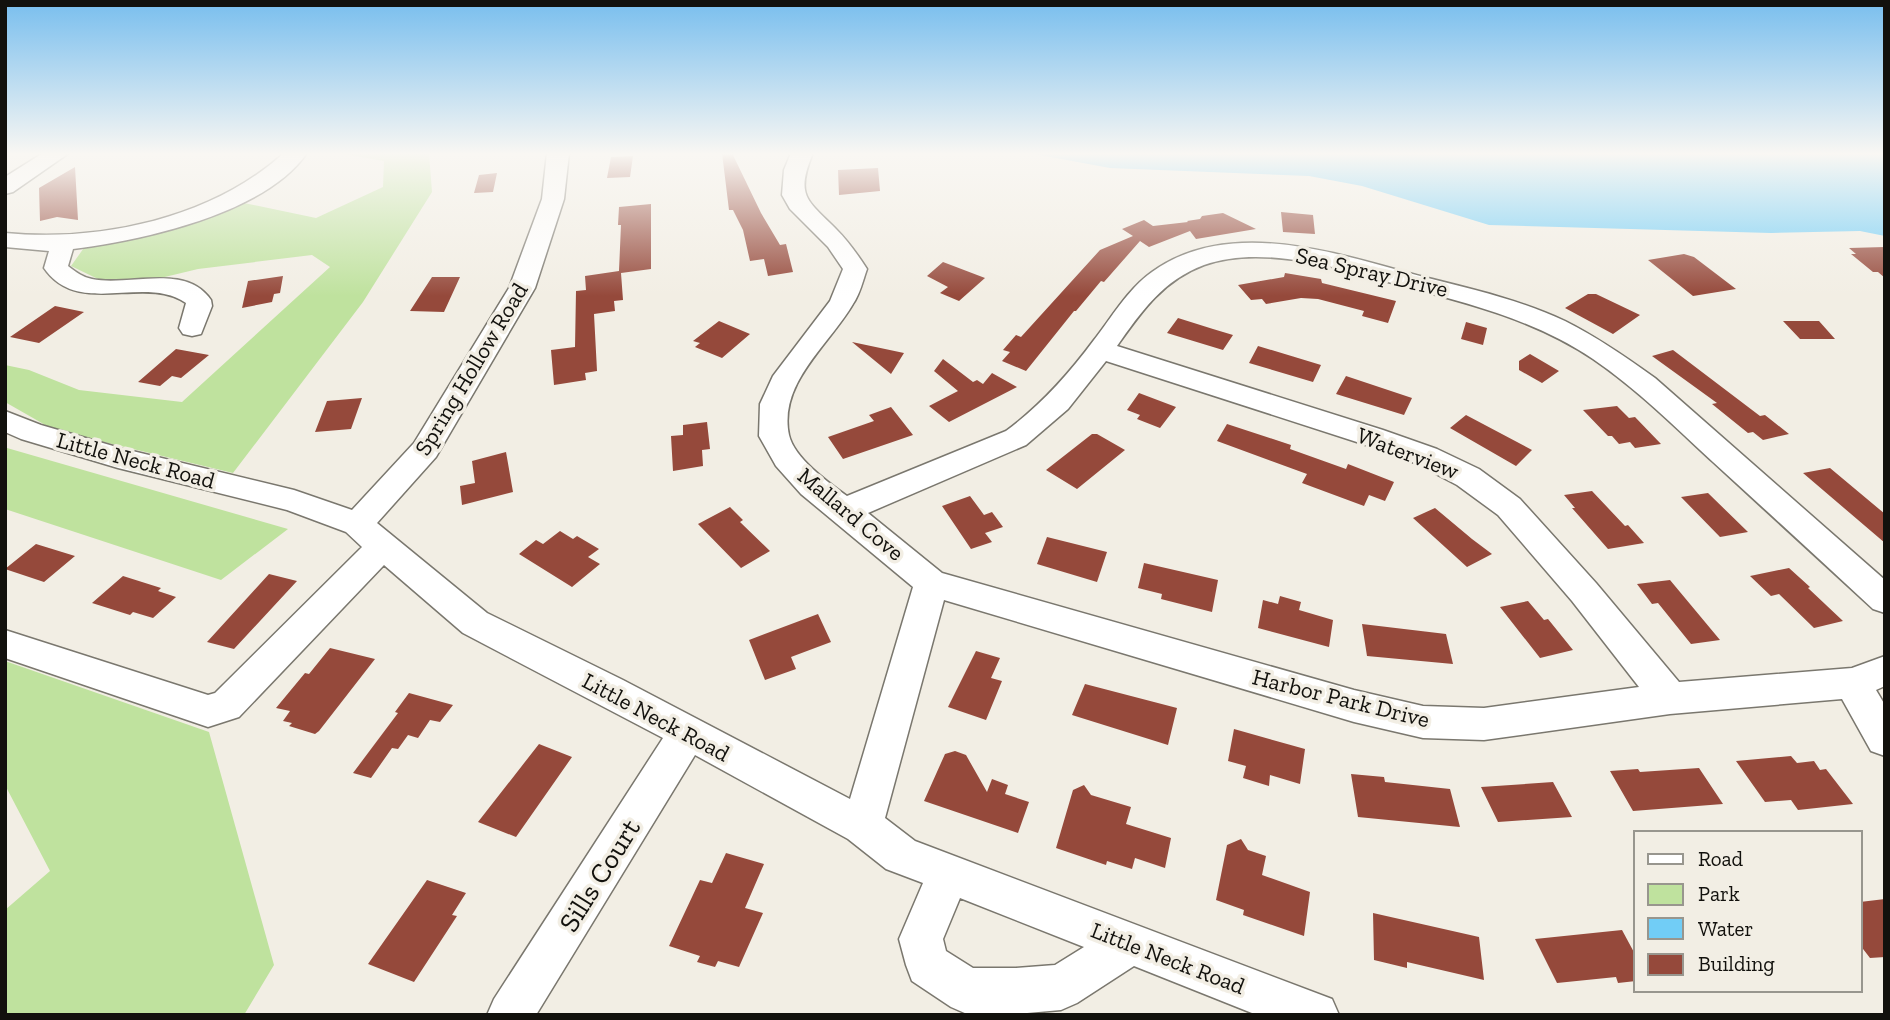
<svg xmlns="http://www.w3.org/2000/svg" width="1890" height="1020" font-family="'Zilla Slab',serif">
	<style>
		.green { fill: #bfe29e }
		.water { fill: #71cdf6 }
		.building { fill: #95493b }
		.lines { fill: none; stroke-linecap: round; stroke-linejoin: round }
		.minor-casing { stroke: #7a776e; stroke-width: 3 }
		.minor { fill: #fff; fill-rule: evenodd }
		.labels { text-anchor: middle; stroke-width: 7; stroke-linejoin: round; paint-order: stroke }
		.street-label { font-size: 23px; fill: #12110d; stroke: #f2eee4 }
		.near-street-label { font-size: 28px; fill: #12110d; stroke: #f2eee4 }
	</style>
	<rect width="100%" height="100%" fill="#f2eee4"/>
	<path class="green" d="M338 153H429L432 192 363 302 233 473 54 430 5 402V365L29 370 79 390 182 402 330 267 312 255 198 269 144 282 98 279 71 266 86 245 179 225 244 203 316 218 383 187 384 161Z
		M5 447 7 448 288 529 221 580 5 509Z
		M5 661 209 732 274 965 244 1015H5V910L50 871 5 785Z"/>
	<path class="water" d="M1029 153H1885V236L1860 231 1771 233 1489 225 1362 186 1309 176 1110 168Z"/>
	<path class="building" d="M722 153H732L761 213 780 245 786 244 793 272 768 276 764 259 750 261 743 230 733 210H729Z
		M633 156 630 177 607 178 611 157Z
		M75 167 78 220 57 217 40 221 39 188Z
		M878 168 880 191 839 195 838 170Z
		M497 173 493 192 474 193 479 175Z
		M651 204V269L621 273 623 300 614 301 615 311 594 314 597 371 585 373 586 380 554 385 551 350 575 347 576 291 586 290 585 276 619 271 621 225H618L619 207Z
		M1281 212 1313 215 1315 234 1283 232Z
		M1223 213 1256 229 1196 239 1190 231 1149 247 1140 241 1104 282 1101 281 1076 311H1074L1026 371 1002 361 1010 352 1003 350 1016 335 1021 337 1100 250 1133 236 1122 229 1144 220 1153 226 1188 222 1187 221 1200 219 1202 216Z
		M1885 247V278L1878 272H1873L1851 254H1856L1849 248Z
		M1684 254 1694 257 1736 289 1693 296 1648 260Z
		M943 262 985 278 959 301 940 293 948 287 927 276Z
		M1285 273 1321 279 1322 283 1396 301 1388 323 1362 316 1364 311 1318 299 1301 298 1266 304 1262 299 1251 300 1238 285 1284 277Z
		M283 276 280 293 274 294 272 302 242 308 248 281Z
		M432 277H460L444 312 410 311Z
		M1588 294H1596L1640 315 1613 334 1565 308Z
		M55 306 84 312 39 343 10 337Z
		M1178 318 1213 329 1233 335 1223 350 1167 333Z
		M719 321 750 334 722 358 695 347 700 343 693 341Z
		M1783 321H1819L1835 339H1800Z
		M1466 322 1487 328 1483 345 1461 339Z
		M852 342 904 353 891 374Z
		M1258 346 1321 365 1313 382 1249 363Z
		M176 349 209 355 181 378 172 376 160 386 138 382Z
		M1673 350 1760 416 1765 415 1789 434 1763 440 1753 432 1748 433 1712 404 1717 403 1652 356Z
		M1530 354 1559 371 1542 383 1519 370V361Z
		M943 359 973 382 977 380 983 384 992 373 1017 387 949 422 929 406 958 391 934 371Z
		M1346 376 1412 398 1404 415 1336 394Z
		M1139 393 1176 407 1160 428 1137 419 1140 415 1127 410Z
		M362 398 351 429 315 432 327 401Z
		M1617 406 1629 418 1635 417 1661 444 1635 448 1630 442 1619 444 1612 436H1608L1583 410Z
		M891 407 913 435 843 459 828 437 874 421 869 415Z
		M1466 415 1532 450 1516 466 1450 428Z
		M707 422 710 449 702 450 703 466 673 471 671 436 683 435V425Z
		M1227 424 1291 445 1290 449 1346 469 1348 464 1394 482 1385 501 1369 495 1364 506 1302 483 1307 474 1217 441Z
		M1092 434H1097L1125 450 1077 489 1046 470Z
		M506 452 513 492 462 505 460 486 475 483 472 461Z
		M1830 468 1885 514V543L1803 473Z
		M1592 491 1625 526 1628 525 1644 543 1608 549 1572 508H1575L1564 495Z
		M1708 493 1748 532 1720 537 1681 497Z
		M970 496 984 515 992 512 1003 527 985 533 992 542 971 549 942 506Z
		M730 507 743 520 740 522 770 551 741 568 698 524Z
		M1435 508 1472 539 1492 554 1467 567 1413 518Z
		M560 531 573 539 577 536 599 549 588 557 600 564 572 587 519 554 536 540 543 544Z
		M1047 537 1107 552 1097 582 1037 564Z
		M36 544 75 556 44 582 5 569Z
		M1144 563 1218 580 1212 612 1161 599 1162 594 1138 588Z
		M1789 568 1810 587 1808 588 1843 621 1814 628 1779 594 1771 596 1750 576Z
		M269 574 297 581 234 649 207 642Z
		M123 576 161 588 158 591 176 597 153 618 133 612 130 615 92 603Z
		M1670 580 1720 640 1691 644 1658 603 1652 604 1637 584Z
		M1280 596 1301 602 1299 610 1333 620 1329 647 1258 628 1263 600 1278 604Z
		M1528 601 1544 620 1548 619 1573 650 1540 658 1500 607Z
		M818 614 831 642 791 657 796 669 765 680 749 640Z
		M1362 624 1446 634 1453 664 1367 656Z
		M330 648 375 659 319 731 315 734 289 726 292 723 283 721 290 711 276 708 305 673 309 674Z
		M976 651 1000 658 991 678 1002 681 986 720 948 707Z
		M1085 684 1177 708 1168 745 1072 715Z
		M409 693 453 705 440 722 430 720 418 738 408 735 398 749 392 748 371 778 353 773 398 713 395 712Z
		M1234 729 1305 749 1300 784 1270 775 1269 786 1243 778 1246 766 1228 761Z
		M539 744 572 757 516 837 478 822Z
		M955 751 966 755 987 792 992 779 1008 785 1005 794 1029 802 1018 833 924 801 945 754Z
		M1791 756 1797 763 1814 761 1820 770 1826 769 1853 804 1798 810 1791 800 1765 802 1736 761Z
		M1699 768 1723 804 1633 811 1610 771 1638 769 1640 772Z
		M1351 774 1384 777 1385 782 1450 789 1460 827 1358 817Z
		M1553 782 1572 817 1498 822 1481 787Z
		M1084 785 1091 795 1131 807 1126 824 1171 838 1165 868 1135 858 1132 869 1107 861 1106 865 1056 848 1073 790Z
		M1241 839 1248 850 1266 856 1262 875 1310 892 1304 936 1243 915 1244 910 1216 900 1227 845Z
		M726 853 764 864 745 908 763 913 739 967 718 961 715 967 697 962 700 956 669 946 700 880 712 883Z
		M427 880 466 893 452 915 457 916 414 982 368 964Z
		M1885 899V957L1870 958 1860 945V902Z
		M1373 913 1479 937 1484 980 1407 962V968L1374 960Z
		M1622 930 1636 956V981L1618 983 1616 977 1557 983 1535 939Z"/>
	<g class="lines">
		<defs>
			<path id="minor" d="M43 153H69L13 192 5 194V177Z
				M284 153H307C265 214 142 240 73 249L68 266C76 272 82 277 92 279 129 287 185 262 211 300L212 306 201 334 192 336 183 334 179 328 186 303C144 274 78 318 44 268L49 251 5 247V233C100 242 211 219 284 153Z
				M547 153H569L564 199 535 288 436 457 377 523 487 613 623 680 850 799 913 587 801 494 776 466 759 436 760 404 773 376 830 301 843 269 828 247 790 209 782 195 784 170 791 153H813C795 196 807 200 836 229 848 241 858 255 867 269 863 280 860 294 853 304 830 344 778 383 789 435 794 458 829 483 847 496L1006 431C1040 406 1068 375 1094 340 1112 317 1128 289 1152 272 1231 215 1340 255 1424 277 1472 289 1520 300 1565 321 1597 337 1626 357 1655 378L1885 580V613L1873 609C1820 560 1767 511 1713 462 1674 426 1637 389 1593 359 1536 321 1472 304 1406 287 1347 271 1265 243 1204 265 1163 280 1141 312 1117 346L1383 430 1437 449 1479 469 1520 499 1596 583 1679 682 1852 668 1885 656V686L1876 690 1885 705V756L1871 751 1842 699 1670 714 1484 740 1423 738 1354 722 944 600 885 818 915 841 1332 999 1339 1015H1257L1134 966 1077 1003 1061 1010 1016 1014H967L951 1007 912 981 906 965 899 939 923 883 886 869 848 839 695 755 536 1015H487L494 999 663 738 463 633 384 565 239 717 208 727 5 658V630L208 695 215 693 362 547 346 532 287 510 118 468 21 439 5 432V411L41 425 120 448 294 490 352 510 414 443 509 288 542 199ZM1106 361 1363 444 1415 463 1457 485 1498 515 1572 601 1639 687 1484 708 1423 706 1354 690 942 573 868 513 1026 445 1068 409ZM960 898 1084 947 1055 965 1016 968H973L946 951 943 939Z"/>
		</defs>
		<use href="#minor" class="minor-casing"/>
		<use href="#minor" class="minor"/>
	</g>
	<linearGradient id="sky" x2="0" y2="1"><stop stop-color="#78beee"/><stop offset="0.52" stop-color="#f9f7f3"/><stop offset="1" stop-color="#f9f7f3" stop-opacity="0"/></linearGradient>
	<rect width="1890" height="296" fill="url(#sky)"/>
	<g class="labels">
		<g class="street-label">
			<text transform="translate(1372 272) rotate(13)" y="8">Sea Spray Drive</text>
			<text transform="translate(471 369) rotate(-59)" y="8">Spring Hollow Road</text>
			<text transform="translate(1408 453) rotate(21)" y="8">Waterview</text>
			<text transform="translate(136 460) rotate(15)" y="8">Little Neck Road</text>
			<text transform="translate(851 514) rotate(40)" y="8">Mallard Cove</text>
			<text transform="translate(1341 698) rotate(14)" y="8">Harbor Park Drive</text>
			<text transform="translate(656 717) rotate(28)" y="8">Little Neck Road</text>
			<text transform="translate(1168 958) rotate(21)" y="8">Little Neck Road</text>
		</g>
		<g class="near-street-label">
			<text transform="translate(599 875) rotate(-58)" y="10">Sills Court</text>
		</g>
	</g>
	<rect width="1890" height="1020" fill="none" stroke="#12110d" stroke-width="14"/>
	<rect x="1634" y="831" width="228" height="161" fill="#f2eee4" stroke="#98968e" stroke-width="2"/>
	<rect x="1648" y="854" width="35" height="10" fill="#ffffff" stroke="#98968e" stroke-width="2"/>
	<text x="1698" y="866" font-size="21" fill="#12110d">Road</text>
	<rect x="1648" y="884" width="35" height="21" fill="#bfe29e" stroke="#98968e" stroke-width="2"/>
	<text x="1698" y="901" font-size="21" fill="#12110d">Park</text>
	<rect x="1648" y="918" width="35" height="21" fill="#71cdf6" stroke="#98968e" stroke-width="2"/>
	<text x="1698" y="936" font-size="21" fill="#12110d">Water</text>
	<rect x="1648" y="954" width="35" height="21" fill="#95493b" stroke="#98968e" stroke-width="2"/>
	<text x="1698" y="971" font-size="21" fill="#12110d">Building</text>
</svg>
